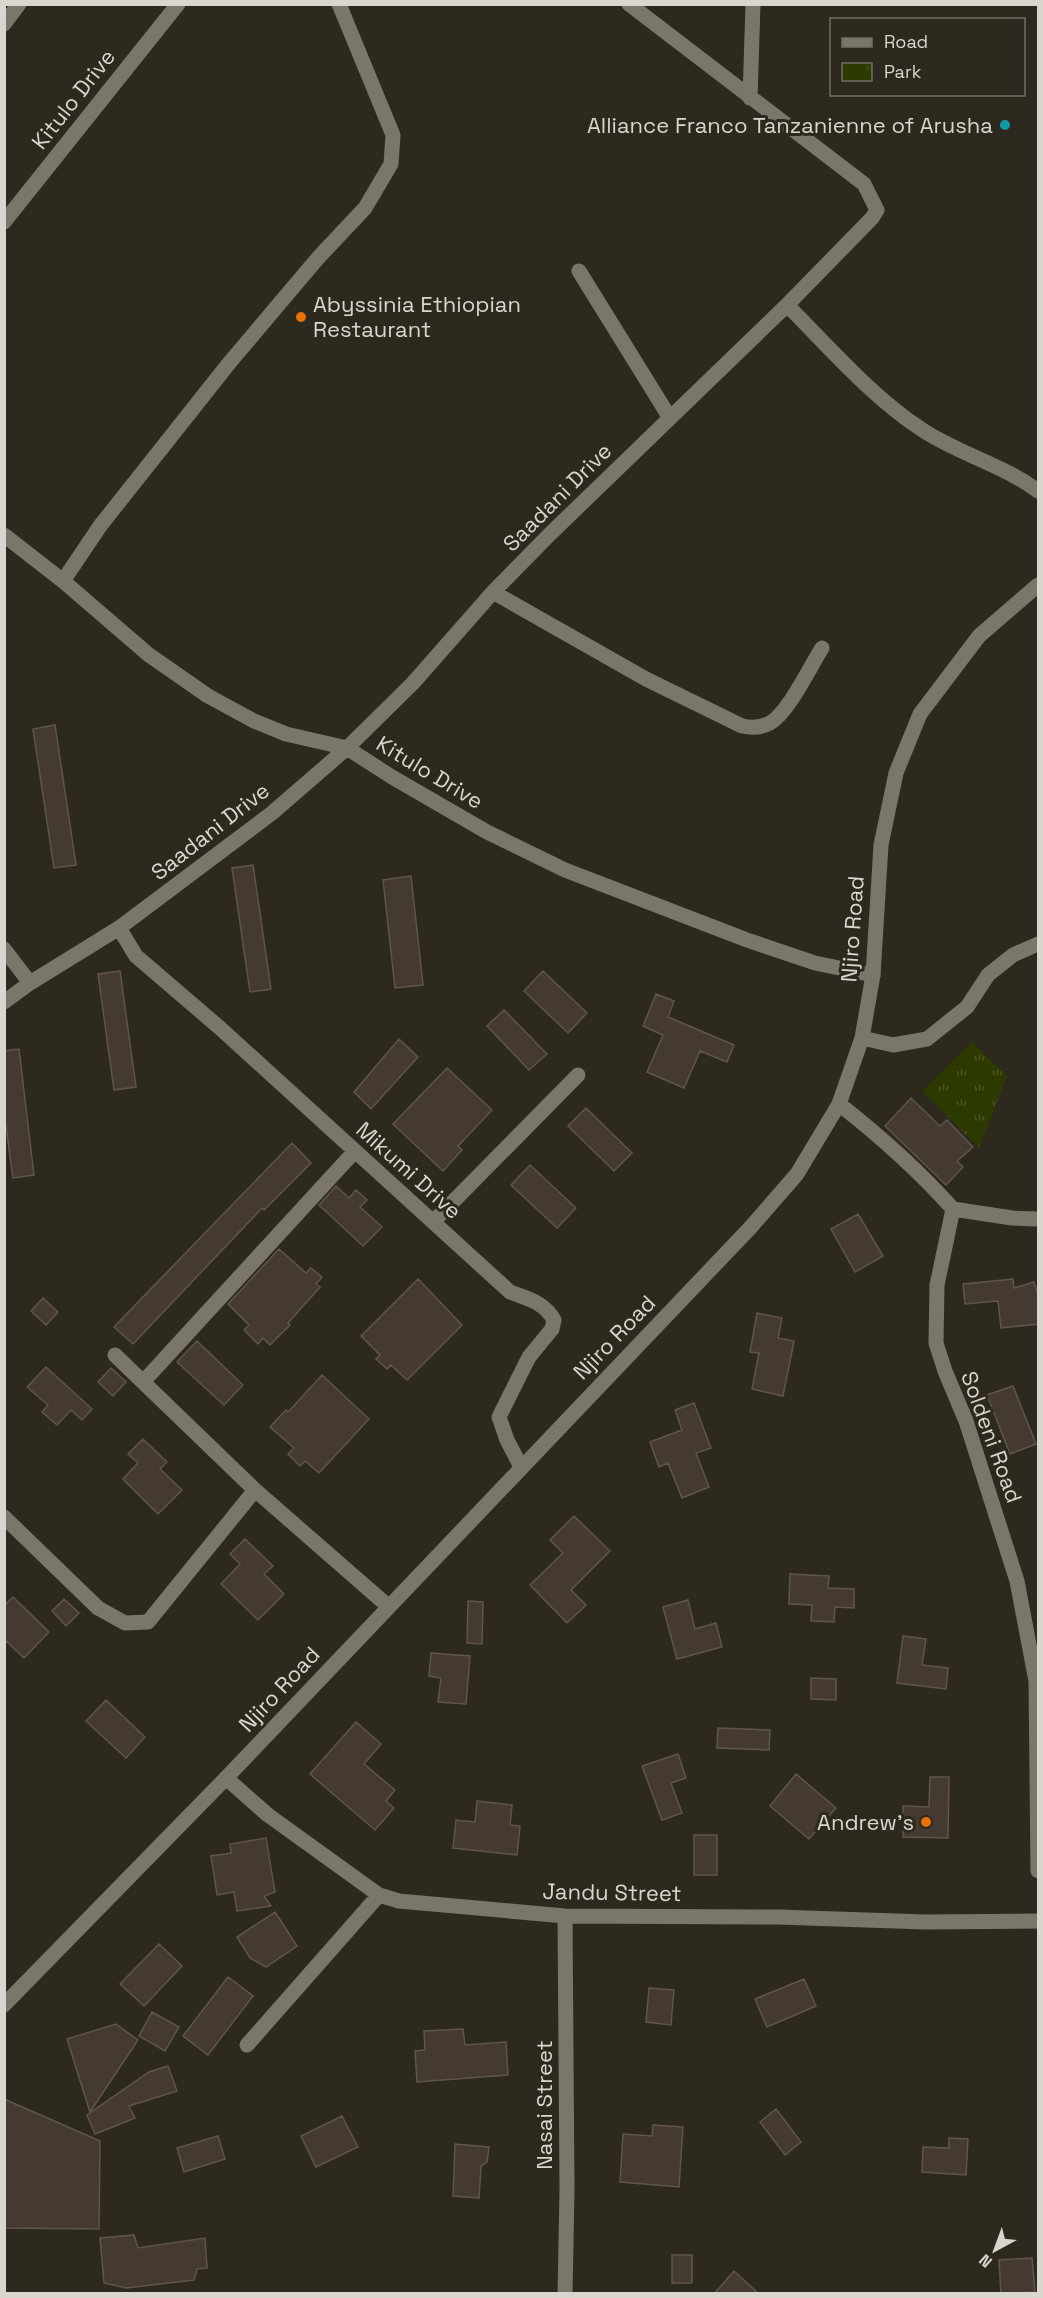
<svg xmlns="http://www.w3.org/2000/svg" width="1043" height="2298" font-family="'Space Grotesk',sans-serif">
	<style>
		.park { fill: url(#park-tufts) }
		.building { fill: #443a32; stroke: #5f554d; stroke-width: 1.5 }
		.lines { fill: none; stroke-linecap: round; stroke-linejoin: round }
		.street { stroke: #7b766a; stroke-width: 15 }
		.secondary { stroke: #7b766a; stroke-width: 15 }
		.culture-dot { fill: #0f9aa8; stroke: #2d291f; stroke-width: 2 }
		.food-dot { fill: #e8710a; stroke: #2d291f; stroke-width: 2 }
		.labels { text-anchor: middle; stroke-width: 6; stroke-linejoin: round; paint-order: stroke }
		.street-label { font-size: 22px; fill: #d9d6d0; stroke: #2d291f }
		.poi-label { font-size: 22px; fill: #d9d6d0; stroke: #2d291f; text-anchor: end }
	</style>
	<defs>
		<pattern id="park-tufts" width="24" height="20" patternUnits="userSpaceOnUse" patternTransform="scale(1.5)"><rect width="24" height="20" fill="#2c3a00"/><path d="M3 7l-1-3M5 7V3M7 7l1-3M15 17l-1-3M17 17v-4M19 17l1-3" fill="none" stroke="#4a5624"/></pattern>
	</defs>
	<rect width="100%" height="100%" fill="#2d291f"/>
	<path class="park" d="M972 1042 1007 1076 979 1148 922 1091Z"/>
	<path class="building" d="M55 725 76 865 54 868 33 729Z
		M253 865 271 989 250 992 232 868Z
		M411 876 423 985 395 988 383 880Z
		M120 971 136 1087 114 1090 98 974Z
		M543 971 587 1013 568 1033 524 991Z
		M656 994 674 1001 668 1017 734 1045 727 1062 700 1051 684 1088 647 1072 663 1035 643 1026Z
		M504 1010 547 1054 529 1070 487 1026Z
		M399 1039 418 1057 371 1109 354 1092Z
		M19 1049 34 1175 13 1178 4 1112V1051Z
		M447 1068 492 1110 458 1146 462 1150 443 1171 393 1124Z
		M911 1098 940 1126 947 1120 973 1147 957 1161 963 1167 946 1185 885 1126Z
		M586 1108 632 1153 614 1171 568 1126Z
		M292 1143 311 1163 264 1210 262 1208 133 1344 114 1327Z
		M530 1165 576 1208 557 1228 511 1185Z
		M336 1186 349 1198 356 1190 367 1200 360 1207 382 1227 363 1246 319 1205Z
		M858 1214 883 1256 855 1272 831 1229Z
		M279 1249 306 1273 311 1268 322 1277 316 1284 320 1287 288 1323 290 1325 270 1345 263 1338 258 1344 244 1330 249 1325 228 1304Z
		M418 1279 462 1325 407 1380 391 1365 387 1369 376 1359 380 1355 361 1336Z
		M1013 1279 1014 1288 1034 1282 1038 1295V1324L1001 1328 998 1301 965 1304 963 1284Z
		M43 1298 58 1312 46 1325 31 1311Z
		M757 1313 782 1318 778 1338 794 1341 783 1396 752 1389 759 1353 750 1352Z
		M197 1341 243 1385 224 1405 177 1362Z
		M46 1367 92 1409 82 1420 71 1410 57 1425 42 1412 48 1405 27 1387Z
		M111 1368 126 1382 113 1396 98 1382Z
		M322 1375 369 1419 319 1473 305 1461 300 1466 288 1454 294 1448 270 1427 286 1410 288 1412Z
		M1013 1386 1036 1444 1010 1454 987 1395Z
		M694 1403 711 1448 696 1453 709 1487 682 1498 668 1463 659 1467 650 1442 682 1430 675 1410Z
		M143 1439 167 1462 160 1469 182 1490 158 1514 123 1479 138 1463 128 1454Z
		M574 1516 610 1551 571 1590 586 1605 567 1623 530 1585 563 1553 550 1540Z
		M245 1539 273 1566 264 1574 284 1594 258 1620 221 1584 240 1564 230 1554Z
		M790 1574 829 1576 828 1588 854 1589V1608L835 1607 834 1622 811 1621 812 1605 789 1604Z
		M13 1597 49 1632 24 1658 4 1639V1606Z
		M64 1599 79 1613 66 1626 52 1611Z
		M688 1600 695 1629 716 1623 722 1647 677 1659 663 1607Z
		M468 1601 483 1602 482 1644 467 1643Z
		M903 1636 926 1639 922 1665 948 1668 946 1689 897 1683Z
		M431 1653 470 1656 466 1704 438 1702 441 1678 429 1676Z
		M811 1678 836 1679V1700L811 1699Z
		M106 1700 145 1737 126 1758 86 1721Z
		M356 1722 381 1744 364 1764 395 1790 386 1801 394 1808 375 1830 310 1774Z
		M718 1728 770 1730 769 1750 717 1748Z
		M678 1754 686 1778 671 1783 682 1813 662 1820 642 1766Z
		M796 1774 836 1808 809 1839 770 1806Z
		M930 1777H949L948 1838 903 1837V1806L929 1807Z
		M477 1801 512 1805 510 1825 520 1826 517 1855 453 1848 456 1820 475 1822Z
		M694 1835H717V1875H694Z
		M266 1838 275 1892 264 1896 271 1906 237 1911 234 1892 217 1895 211 1856 231 1853 230 1844Z
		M275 1912 297 1946 266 1967 250 1958 237 1937Z
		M159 1944 182 1966 144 2006 120 1984Z
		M228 1977 253 1996 208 2055 183 2036Z
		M804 1979 816 2006 767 2027 755 1999Z
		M649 1988 674 1990 671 2025 646 2022Z
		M152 2012 179 2027 165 2051 139 2036Z
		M116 2024 138 2040 90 2112 67 2039Z
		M463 2029 465 2045 506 2042 508 2075 417 2082 415 2051 425 2050 424 2031Z
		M168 2066 177 2091 129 2106 135 2118 95 2134 87 2115 149 2072Z
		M4 2099 100 2141 99 2229 4 2228Z
		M776 2109 801 2142 785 2155 760 2122Z
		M342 2116 358 2147 316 2167 301 2136Z
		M653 2125 683 2127 679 2187 620 2182 623 2134 652 2136Z
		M218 2136 225 2159 184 2172 177 2148Z
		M949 2138 968 2139 966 2175 922 2172 923 2147 949 2148Z
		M455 2144 489 2147 487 2162 481 2166 479 2198 453 2196Z
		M134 2235 138 2248 205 2238 207 2268 197 2269 194 2280 126 2288 104 2283 100 2238Z
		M672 2255H692V2283H672Z
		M1032 2258 1035 2292 1001 2294 999 2260Z
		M734 2271 759 2294H714Z"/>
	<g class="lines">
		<path class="street" d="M4 24 19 4
			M750 98 753 4
			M4 222 178 4
			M579 271 670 418
			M787 305C829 347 871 396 921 429 958 454 1002 464 1038 491
			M4 535 63 581 149 655 208 696 254 721 286 734 347 748 392 777 487 832 565 870 747 940 815 963 873 975
			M63 581 100 526 230 362 318 258 365 208 391 164 393 135 339 4
			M493 592 646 679 742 726C751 728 761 728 770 723 788 713 810 667 822 648
			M119 928 136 956 220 1028 510 1292C528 1299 544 1302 554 1320L552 1329 529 1357 499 1417 507 1440 521 1467
			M4 949 30 983
			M4 1002 30 983 119 928 272 813 347 748 413 683 493 592 550 534 787 305 872 218 877 210 864 184 629 4
			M839 1104C880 1136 918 1170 953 1209L937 1285 936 1343 945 1371 966 1421 1017 1581 1036 1681 1038 1871
			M953 1209 1012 1218 1038 1219
			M433 1222 578 1075
			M115 1355 255 1490 388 1606
			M143 1382 355 1151
			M4 1517 98 1608 125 1623 148 1622 255 1490
			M226 1778 268 1815 379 1895 399 1901 565 1916 778 1917 925 1922 1038 1921
			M247 2045 379 1895
			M565 2294 567 2190 565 1916"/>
		<path class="secondary" d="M862 1038 893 1045 927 1039 967 1007 988 975 1013 955 1038 944
			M4 2005 226 1778 750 1228 797 1174 839 1104 862 1038 873 975 881 845 896 773 920 714 979 636 1038 585"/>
	</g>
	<circle class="culture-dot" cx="1005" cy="125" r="6"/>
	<g class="food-dot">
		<circle cx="301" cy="317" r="6"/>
		<circle cx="926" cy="1822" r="6"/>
	</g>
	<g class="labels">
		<g class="street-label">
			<text transform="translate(73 99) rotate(-52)" y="8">Kitulo Drive</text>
			<text transform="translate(557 497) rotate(-45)" y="8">Saadani Drive</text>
			<text transform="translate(430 772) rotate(31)" y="8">Kitulo Drive</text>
			<text transform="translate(210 831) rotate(-38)" y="8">Saadani Drive</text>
			<text transform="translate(852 929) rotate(-86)" y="8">Njiro Road</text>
			<text transform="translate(409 1170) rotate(42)" y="8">Mikumi Drive</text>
			<text transform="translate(614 1337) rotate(-46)" y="8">Njiro Road</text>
			<text transform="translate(992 1437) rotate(70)" y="8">Soldeni Road</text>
			<text transform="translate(279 1689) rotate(-47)" y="8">Njiro Road</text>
			<text transform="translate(612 1892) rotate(1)" y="8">Jandu Street</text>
			<text transform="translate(544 2105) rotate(-90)" y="8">Nasai Street</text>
		</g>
		<g class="poi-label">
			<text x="993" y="133">Alliance Franco Tanzanienne of Arusha</text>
			<text x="313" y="312" text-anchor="start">Abyssinia Ethiopian<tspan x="313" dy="25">Restaurant</tspan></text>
			<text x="914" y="1830">Andrew's</text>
		</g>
	</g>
	<rect width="1043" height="2298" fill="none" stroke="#d9d6d0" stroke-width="12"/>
	<rect x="830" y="18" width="195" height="78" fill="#2d291f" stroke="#726e66" stroke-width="1.5"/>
	<rect x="842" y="38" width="30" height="9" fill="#7b766a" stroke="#726e66" stroke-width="1.5"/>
	<text x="884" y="48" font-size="18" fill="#d9d6d0">Road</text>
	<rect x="842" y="63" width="30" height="18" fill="url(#park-tufts)" stroke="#726e66" stroke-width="1.5"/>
	<text x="884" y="78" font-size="18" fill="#d9d6d0">Park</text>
	<g transform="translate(995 2250) rotate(221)" stroke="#2d291f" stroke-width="4.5" paint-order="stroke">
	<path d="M0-4.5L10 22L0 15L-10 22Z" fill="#d9d6d0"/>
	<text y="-9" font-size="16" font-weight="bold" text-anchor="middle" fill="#d9d6d0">N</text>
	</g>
</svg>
